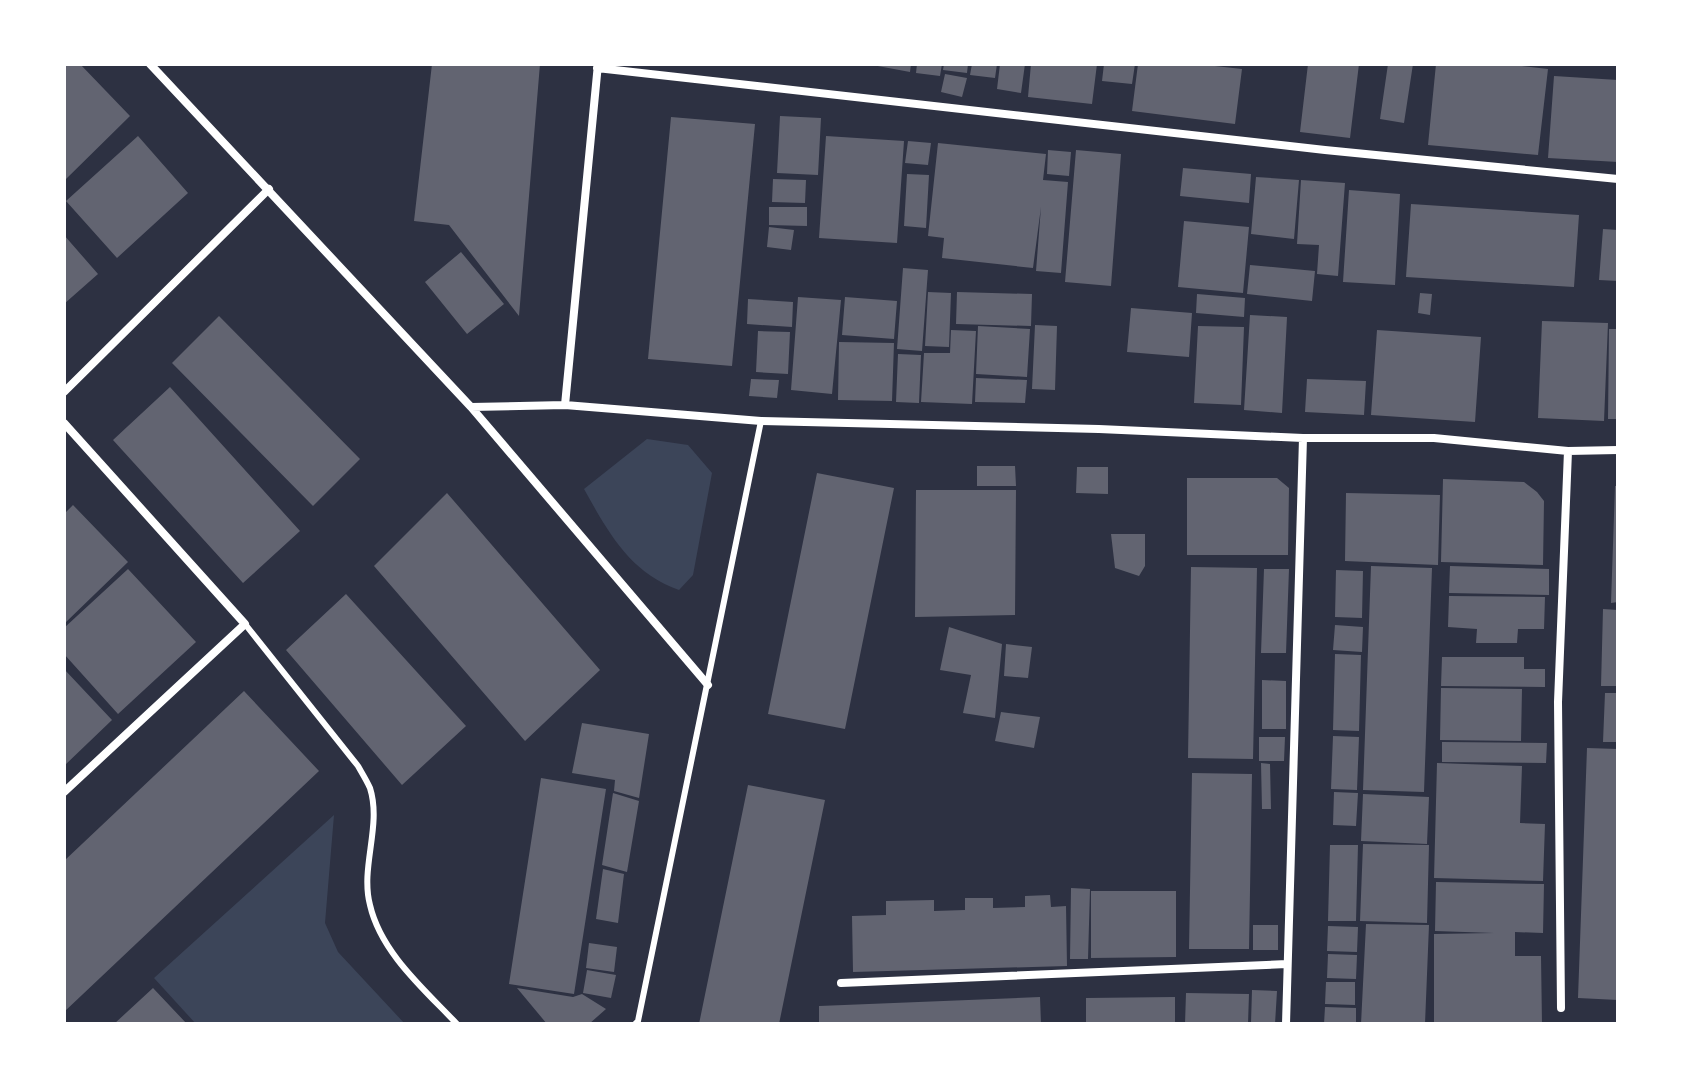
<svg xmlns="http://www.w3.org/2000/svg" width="1682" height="1088" font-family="Lora,serif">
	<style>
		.green { fill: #3c4559 }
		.building { fill: #626471 }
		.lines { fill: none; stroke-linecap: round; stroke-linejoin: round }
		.service { stroke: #fff; stroke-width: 6 }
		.minor { stroke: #fff; stroke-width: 8 }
	</style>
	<rect width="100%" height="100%" fill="#2d3142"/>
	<path class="green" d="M647 439 688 445 712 473 693 575 679 590C630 573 608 532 584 489Z
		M334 815 325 923 338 952 405 1024H196L154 978Z"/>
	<path class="building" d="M64 64H80L130 116 64 181Z
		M432 64H540L519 316 449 225 414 221Z
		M867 64H911L910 72Z
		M917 64H942L940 76 916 73Z
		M944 64H968L967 73 943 70Z
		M972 64H997L995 78 970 75Z
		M1000 64H1025L1021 93 997 89Z
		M1031 64H1097L1092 104 1028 97Z
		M1104 64H1135L1132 84 1102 81Z
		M1138 64H1197L1242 69 1235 124 1132 111Z
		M1308 64H1359L1350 138 1300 132Z
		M1388 64H1413L1404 123 1380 119Z
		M1436 64H1505L1548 69 1538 155 1428 145Z
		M945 74 967 78 962 97 941 92Z
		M1554 76 1618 80V162L1548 158Z
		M780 116 821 118 818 175 777 173Z
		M671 117 755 124 732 366 648 359Z
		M138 136 188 193 117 258 66 201Z
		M826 136 904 141 897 243 819 238Z
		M908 141 931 143 928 165 905 163Z
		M938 143 1046 154 1043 180 1068 182 1061 273 1036 271 1041 207 1033 268 942 258 944 238 928 236Z
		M1048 150 1071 152 1069 176 1047 174Z
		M1076 150 1121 154 1111 286 1065 282Z
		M1183 168 1251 174 1249 203 1180 196Z
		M907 174 929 175 926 228 904 226Z
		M1256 177 1299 180 1294 239 1251 234Z
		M773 179 806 180 805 203 772 202Z
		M1301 180 1345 183 1338 276 1317 274 1319 245 1297 244Z
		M1349 190 1400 194 1395 285 1343 282Z
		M1411 204 1579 215 1574 287 1406 277Z
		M769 207H807V226L769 225Z
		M1184 221 1249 227 1243 293 1178 287Z
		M769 227 794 230 791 250 767 247Z
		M1603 229 1618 230V281L1599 280Z
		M64 235 98 274 64 304Z
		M461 252 504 304 467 334 425 282Z
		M1250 265 1315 271 1312 301 1247 294Z
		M903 268 928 270 922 351 897 349Z
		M928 292 951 293 949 347 925 346Z
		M957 292 1032 294 1031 326 956 324Z
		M1420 293 1432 294 1430 315 1418 313Z
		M1197 294 1245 298 1244 317 1196 313Z
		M798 297 841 300 832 394 791 390Z
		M845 297 897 301 894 339 842 335Z
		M748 299 793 302 792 327 747 324Z
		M1131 308 1192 313 1189 357 1127 352Z
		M1250 315 1287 317 1282 413 1244 410Z
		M219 316 360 459 313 506 172 363Z
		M1542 321 1608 323 1604 421 1538 418Z
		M1035 325 1057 326 1055 390 1032 389Z
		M978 326 1030 329 1027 377 976 374Z
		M1198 326 1244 327 1241 405 1194 403Z
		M1609 329H1618V419H1608Z
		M951 330 976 331 972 404 921 402 924 353H950Z
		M1377 330 1481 337 1475 422 1371 415Z
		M758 331 790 332 788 374 756 372Z
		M839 342 894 343 892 401 838 400Z
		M898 354 921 355 919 403 896 402Z
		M976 378 1027 380 1025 403 975 402Z
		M751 379 779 380 777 398 749 396Z
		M1307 379 1366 381 1364 415 1305 412Z
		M170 387 300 531 243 583 113 440Z
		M977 466H1015L1016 486H977Z
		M1077 467H1108V494L1076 493Z
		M817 473 894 488 845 729 768 714Z
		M1187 478H1277L1289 488 1288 555H1187Z
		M1443 479 1524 482 1537 492 1544 501 1543 565 1441 562Z
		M1615 486H1618V602L1611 603Z
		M916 490H1016L1015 615 915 617Z
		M447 493 600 670 525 741 374 566Z
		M1346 493 1440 495 1438 565 1345 561Z
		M73 505 128 562 64 624V514Z
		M1111 534H1145V566L1139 576 1115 568Z
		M1371 566 1432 568 1424 792 1363 790Z
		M1450 566 1549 569V595L1449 593Z
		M1191 567 1257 568 1253 759 1188 758Z
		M128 569 196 642 118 714 64 654V628Z
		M1264 569H1289L1286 653H1261Z
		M1336 570 1363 571 1362 618 1335 617Z
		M346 594 466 726 402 785 286 650Z
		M1449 596 1545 597 1544 629H1518L1517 643H1476L1477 629 1448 627Z
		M1603 609 1618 610V686H1601Z
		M1335 625 1363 627 1362 652 1333 650Z
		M949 627 1002 644 995 718 963 713 971 675 940 670Z
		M1006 644 1032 647 1028 678 1004 676Z
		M1335 654 1361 655 1359 731 1333 730Z
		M1442 657H1524V669H1545V687L1441 686Z
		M64 669 112 720 64 766Z
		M1262 680 1286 681V729H1262Z
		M1441 688 1522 689 1521 741 1440 740Z
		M244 691 319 771 64 1012V861Z
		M1605 693H1618V742H1603Z
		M1001 712 1040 717 1034 748 995 741Z
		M582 723 649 734 639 798 614 791 615 780 572 773Z
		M1333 736 1359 737 1357 790 1331 789Z
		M1259 737H1285L1284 761H1259Z
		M1442 742 1547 743 1546 763 1442 762Z
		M1587 748 1618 749V1000L1578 998Z
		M1261 763 1270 764 1271 809H1262Z
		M1437 763 1522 766 1520 823 1545 824 1543 881 1434 878Z
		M1192 773 1252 774 1249 949H1189Z
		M541 778 606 789 574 994 509 984Z
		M748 785 825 800 779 1024H699Z
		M1334 792 1358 793 1356 826 1333 825Z
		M613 793 639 801 627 872 602 865Z
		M1363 794 1429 797 1427 844 1361 841Z
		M1363 844 1429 845 1427 923 1360 921Z
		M1330 845H1358L1356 921H1328Z
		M603 869 624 874 618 923 596 919Z
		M1436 882 1544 884 1543 933 1515 932V956H1541L1542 1024H1434V934L1494 933 1435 931Z
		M1071 888 1090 889 1088 959H1070Z
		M1091 891H1176V957L1091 958Z
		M1050 895 1051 907 1066 906 1067 966 853 972 852 916 886 915V901L934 900V911L965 910V898H993V908L1025 907V896Z
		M1366 924 1429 925 1425 1024H1361Z
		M1253 925H1278V950H1253Z
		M1328 926 1358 927 1357 952 1327 951Z
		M589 943 617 947 614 972 586 968Z
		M1328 954 1357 955 1356 979 1327 978Z
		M587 970 616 975 611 998 583 993Z
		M1326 982H1355V1005L1325 1004Z
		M153 988 187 1024H114Z
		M517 988 573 997 582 994 606 1009 589 1024H547Z
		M1252 990 1277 991 1275 1024 1251 1023Z
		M1186 993 1249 994 1248 1024H1185Z
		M1040 997 1041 1024H819V1006Z
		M1175 997V1024H1086V998Z
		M1325 1007 1356 1008V1024H1324Z"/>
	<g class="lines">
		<path class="service" d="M245 624 358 766C362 773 367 781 370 788 382 826 360 867 370 905 381 953 425 990 457 1024
			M635 1024 638 1021 761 421"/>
		<path class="minor" d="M150 64 471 407 565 405 761 421 1099 429 1303 438H1434L1568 451 1618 450
			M597 68 1325 150 1618 179
			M64 392 269 189
			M565 405 598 64
			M471 407 708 685
			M64 423 245 624 64 792
			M841 983 1287 964
			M1561 1008 1558 702 1568 451
			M1286 1024 1303 438"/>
	</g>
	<rect width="1682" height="1088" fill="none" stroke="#ffffff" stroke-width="132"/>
</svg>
